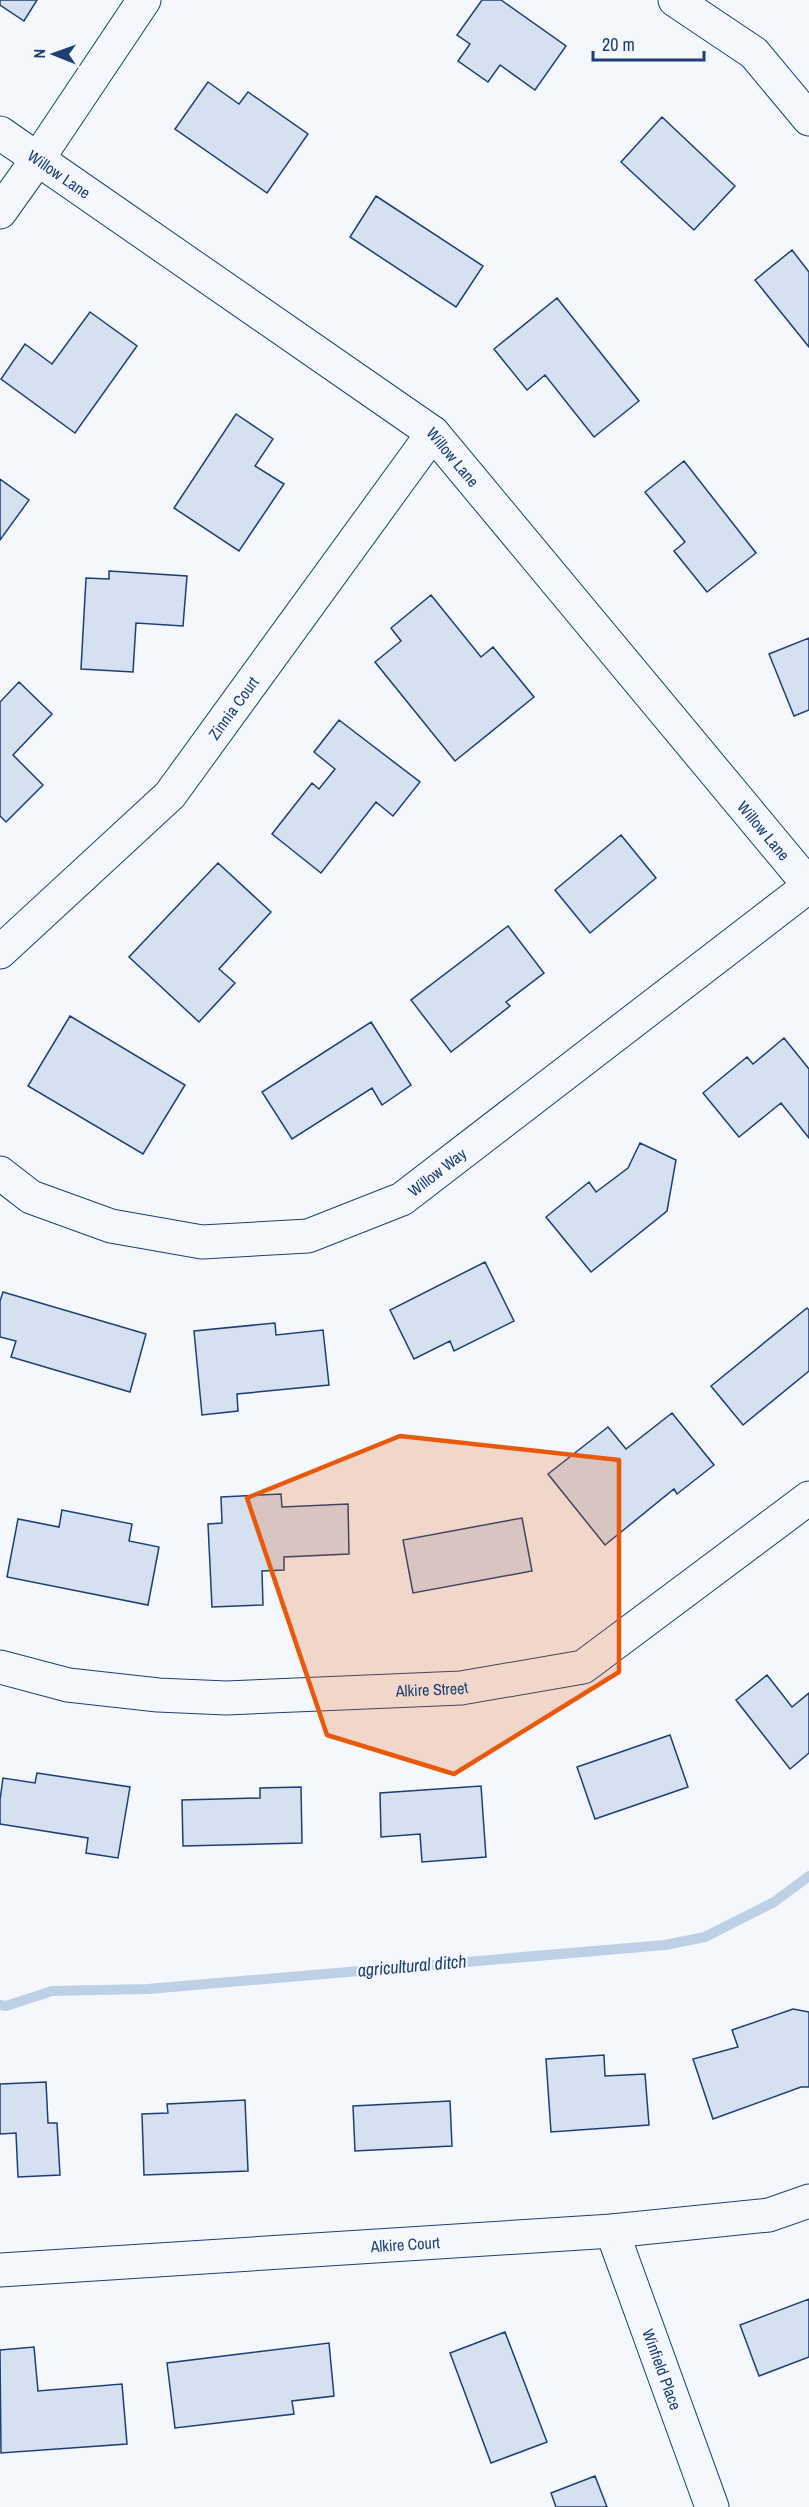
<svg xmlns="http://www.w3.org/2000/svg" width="809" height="2507" font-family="'Archivo Narrow',sans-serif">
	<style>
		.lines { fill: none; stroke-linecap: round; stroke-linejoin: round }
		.stream { stroke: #bed0e5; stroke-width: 10 }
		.building { fill: #d5e0f0; stroke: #1d3f73; stroke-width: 1.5 }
		.street-casing { stroke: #1d3f73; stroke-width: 35 }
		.street { stroke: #f4f7fb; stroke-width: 33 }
		.marked { fill: #e8590c; fill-opacity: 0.2; stroke: #e8590c; stroke-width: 4.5; stroke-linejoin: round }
		.labels { text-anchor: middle; stroke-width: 4.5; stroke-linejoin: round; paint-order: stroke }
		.street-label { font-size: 16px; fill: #1d3f73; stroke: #f4f7fb }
		.water-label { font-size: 18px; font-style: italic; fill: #1d3f73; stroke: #f4f7fb }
	</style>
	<rect width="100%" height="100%" fill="#f4f7fb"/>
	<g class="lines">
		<path class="stream" d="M0 2005 6 2006 52 1991 148 1989 665 1945 705 1937 774 1902 809 1876"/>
	</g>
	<path class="building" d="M0 0H37L24 21 0 5Z
		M482 0H501L566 46 535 90 500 65 488 82 458 61 470 44 457 35Z
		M208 82 239 104 248 92 308 134 267 193 175 129Z
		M662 117 735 186 694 230 621 162Z
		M376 196 483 266 456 307 350 237Z
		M792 250 809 272V347L755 280Z
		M557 298 639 401 594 437 545 375 527 390 494 349Z
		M90 312 137 346 75 433 1 379 25 344 52 364Z
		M236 414 273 439 255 466 284 484 239 551 174 508Z
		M684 461 756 553 707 592 674 551 685 542 645 492Z
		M0 479 29 500 0 540Z
		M109 571 187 576 183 626 136 623 133 672 81 669 86 578 109 579Z
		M431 595 481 657 493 647 534 697 455 761 375 662 401 641 391 628Z
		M809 638V710L794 716 769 654Z
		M19 682 52 714 13 755 43 785 6 822 0 816V702Z
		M339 720 420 782 393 816 376 802 321 873 272 834 312 783 319 789 335 769 314 752Z
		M621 835 656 878 590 933 555 890Z
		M218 863 271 912 219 969 235 983 199 1022 129 957Z
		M508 926 544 973 506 1002 510 1006 451 1052 411 1000Z
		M70 1016 185 1085 143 1154 28 1086Z
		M371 1022 411 1085 382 1105 372 1088 292 1139 262 1092Z
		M784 1038 809 1069V1138L781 1103 739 1137 703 1093 747 1057 753 1064Z
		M640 1143 676 1160 667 1211 591 1272 546 1217 589 1182 596 1192 628 1168Z
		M485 1262 514 1321 454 1351 450 1341 414 1359 390 1310Z
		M3 1292 146 1334 130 1392 11 1357 16 1341 0 1337V1301Z
		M807 1308 809 1310V1371L743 1425 711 1386Z
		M275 1323 276 1335 323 1330 329 1385 237 1394 238 1411 202 1415 194 1331Z
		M672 1413 714 1465 677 1494 674 1489 605 1545 548 1474 608 1427 626 1449Z
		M281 1494 282 1507 348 1504 349 1554 284 1557V1570L262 1571 263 1605 212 1607 208 1524 222 1523 221 1497Z
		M62 1510 132 1524 129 1541 159 1547 148 1605 7 1577 18 1519 59 1527Z
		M522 1518 532 1571 413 1593 403 1540Z
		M767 1675 792 1707 809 1693V1753L790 1769 736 1700Z
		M670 1735 688 1787 595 1819 577 1767Z
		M37 1773 130 1787 118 1858 86 1853 88 1838 0 1824V1800L3 1778 35 1783Z
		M481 1786 486 1857 422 1862 420 1834 381 1837 380 1793Z
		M301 1787 302 1843 183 1846 182 1800 260 1798V1788Z
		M793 2009 809 2012V2087H801L713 2119 693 2059 738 2047 732 2030Z
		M604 2055 605 2076 645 2074 649 2125 551 2132 546 2059Z
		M46 2082 48 2123H57L60 2175 18 2177 16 2133 0 2134V2084Z
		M245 2100 248 2171 144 2175 142 2114 168 2113 167 2104Z
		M450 2101 452 2146 355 2151 353 2106Z
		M809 2299V2357L759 2376 740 2325Z
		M505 2332 547 2442 491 2463 450 2353Z
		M329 2343 334 2396 292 2401 294 2414 175 2428 167 2363Z
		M34 2347 38 2391 122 2384 127 2444 1 2453 0 2350Z
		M595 2476 607 2507H556L551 2493Z"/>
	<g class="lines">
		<defs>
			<g id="street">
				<path d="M675 0 754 53 809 119"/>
				<path id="s1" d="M0 133 433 433 809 885"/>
				<path d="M0 212 37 160 144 0"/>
				<path id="s2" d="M0 952 170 795 433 433"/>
				<path id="s3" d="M0 1173 31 1197 111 1226 202 1242 308 1236 402 1199 809 886"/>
				<path id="s4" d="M0 1667 68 1685 158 1695 226 1698 461 1688 583 1667 809 1498"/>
				<path id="s5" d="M612 2231 712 2507"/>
				<path id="s6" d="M0 2270 612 2231 769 2215 809 2201"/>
			</g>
		</defs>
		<use href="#street" class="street-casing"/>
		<use href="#street" class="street"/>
	</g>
	<path class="marked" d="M400 1436 619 1460V1672L454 1774 327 1735 247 1498Z"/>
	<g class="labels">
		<g class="street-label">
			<text dy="6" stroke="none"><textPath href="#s1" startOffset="72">Willow Lane</textPath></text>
			<text dy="6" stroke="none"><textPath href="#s1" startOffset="558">Willow Lane</textPath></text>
			<text dy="6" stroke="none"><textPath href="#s2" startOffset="339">Zinnia Court</textPath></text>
			<text dy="6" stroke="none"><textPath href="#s1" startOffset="1044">Willow Lane</textPath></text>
			<text dy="6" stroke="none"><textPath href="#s3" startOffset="468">Willow Way</textPath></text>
			<text dy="6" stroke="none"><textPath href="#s4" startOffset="435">Alkire Street</textPath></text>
			<text dy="6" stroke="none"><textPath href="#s6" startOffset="406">Alkire Court</textPath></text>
			<text dy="6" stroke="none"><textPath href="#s5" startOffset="147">Winfield Place</textPath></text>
		</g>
		<g class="water-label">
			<text transform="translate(412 1966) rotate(-5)" y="6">agricultural ditch</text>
		</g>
	</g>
	<g transform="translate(54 54) rotate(271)" stroke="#f4f7fb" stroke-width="4.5" paint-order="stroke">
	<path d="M0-4.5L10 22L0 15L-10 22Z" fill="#1d3f73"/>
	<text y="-9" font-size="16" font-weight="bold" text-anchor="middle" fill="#1d3f73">N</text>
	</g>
	<path d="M593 51v9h111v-9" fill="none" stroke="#1d3f73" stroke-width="3"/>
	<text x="602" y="51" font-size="18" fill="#1d3f73" stroke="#f4f7fb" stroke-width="4.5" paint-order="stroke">20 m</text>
</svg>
